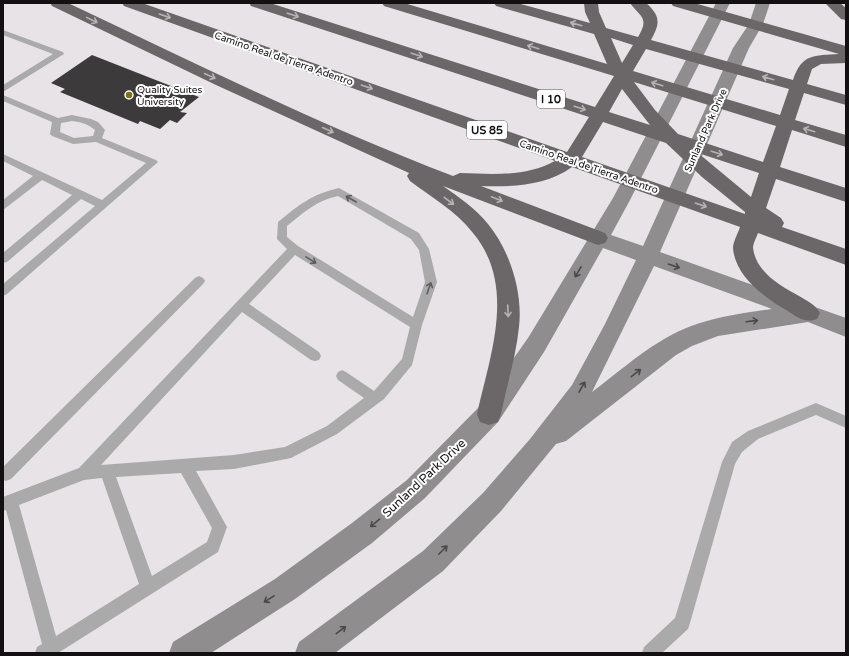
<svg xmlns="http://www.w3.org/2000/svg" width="849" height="656" font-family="'Varela Round',sans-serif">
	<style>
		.building { fill: #3d3a3c }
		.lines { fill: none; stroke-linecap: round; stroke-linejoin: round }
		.service { fill: #abaaab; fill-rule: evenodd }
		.secondary { fill: #908d8f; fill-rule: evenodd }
		.motorway { fill: #6b6769; fill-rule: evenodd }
		.oneway { stroke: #b5b3b4 }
		.oneway2 { stroke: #5e5d5e }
		.oneway3 { stroke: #4b484a }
		.poi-dot { fill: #7d7111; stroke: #fff; stroke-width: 1.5 }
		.labels { text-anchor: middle; stroke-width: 4; stroke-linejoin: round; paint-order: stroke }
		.far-street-label { font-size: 10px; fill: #121011; stroke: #fff }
		.far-poi-label { font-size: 10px; fill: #121011; stroke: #fff; text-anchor: start }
		.shield { fill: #fff; stroke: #595858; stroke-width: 1 }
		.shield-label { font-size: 11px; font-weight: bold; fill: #121011 }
		.street-label { font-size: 12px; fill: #121011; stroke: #fff }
	</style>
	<rect width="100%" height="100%" fill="#e7e3e6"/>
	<path class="building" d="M92 55 199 97 180 112 187 113 177 123 170 120 160 129 140 121 138 124 60 92 65 89 51 83Z"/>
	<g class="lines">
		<path class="service" d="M3 30 63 52 64 54 3 92V85L53 54 3 35Z
			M3 95 58 118 72 115 91 119 98 122 105 130 102 138 156 160 158 162 7 294 3 296V284L95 206 81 199 7 262 3 263V253L72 195 42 180 3 210V200L33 176 3 161V154L102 200 146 163 96 142 73 144 52 136 50 134 52 122 3 101ZM72 121C81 122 88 124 95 130L93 136 74 138 60 132 61 123Z
			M339 188 419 233 429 249 437 282 422 325 412 365 384 399 337 434 291 458 234 469 196 471 227 527 218 552 58 653H35L37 647 42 644 6 510 3 511V497L79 468 287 249 277 239 278 222C299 205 312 194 339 188ZM338 196 411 239 419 250 425 282 413 317 298 246 287 237V226C303 213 317 200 338 196ZM295 255 410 327 402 359 374 391 346 372 342 370 338 372 336 376 338 380 364 398 327 426 285 447 234 455 101 465 242 312 311 360 315 361 319 360 321 356 319 352 249 304ZM181 473 212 528 207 542 152 576 116 477ZM102 478 139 584 56 636 19 505 84 480Z
			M199 276 203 278 205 281 203 284 11 479 6 481 3 480V465L4 466 195 278Z
			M816 403 846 416V428L816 415 758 439 742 452 735 464 690 623 688 629 662 653H642L644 647 675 618 722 462 732 442 748 431Z"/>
		<path class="secondary" d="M716 3H730L630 200 611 235 643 246 733 48 749 24 756 3H770L763 24 749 48 660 252 846 318V337L808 322 718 336 692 346 676 355 566 441 556 444 501 511 443 571 335 653H295L299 642 423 551 483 493 530 439 572 385 605 324 636 260 603 248 544 352 498 422 425 498 372 543 295 599 211 653H169L173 642 275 579 352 523 407 480 480 406 528 338 613 198ZM654 266 772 309C734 314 694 320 661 341 637 355 615 375 592 392Z"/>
		<path class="motorway" d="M50 3H68C195 63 321 126 453 176L460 173C492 174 526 177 555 161L124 6 122 3H142L567 152 589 117 251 6 249 3H270L595 107 614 76 384 6 382 3H404L607 64 594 34 496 6 494 3H517L590 23 585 12 584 3H598L599 12 606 28 638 37C650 17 640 17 630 3H646C661 16 660 24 651 40L793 80C802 53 814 56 839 54L673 6 671 3H694L846 46V63L821 64 812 69 807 84 846 95V105L804 93 795 120 846 135V147L792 130 780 167 846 188V202L776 179 766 208 781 218 784 223 782 227 846 249V265L758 233C756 238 753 244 753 248 756 272 780 286 799 296 807 301 815 304 820 313L817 319C804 324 796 316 786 310 764 297 735 276 733 248 733 242 738 233 740 227L572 167C546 186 512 187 481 186L605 233 608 238 605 243 598 245 443 186C459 197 476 209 488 224 510 251 523 292 519 327 516 356 507 385 501 414L498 422 489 425 480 422 477 414C490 355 517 286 473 233 456 211 431 197 410 181L407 176 409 173 216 85 52 6ZM611 38 633 45 622 63ZM646 49 789 89 780 115 633 71ZM634 82 776 126 763 162 678 134 655 110ZM622 89 650 125 609 112ZM603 122 666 143 702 177 745 212V214L582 157ZM698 153 759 173 751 197Z
			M825 3H840L846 8V20L841 19Z"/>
	</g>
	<defs><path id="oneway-shaft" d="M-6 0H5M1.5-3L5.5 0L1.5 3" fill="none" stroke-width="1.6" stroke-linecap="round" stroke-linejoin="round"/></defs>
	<g class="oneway">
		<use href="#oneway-shaft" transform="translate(293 15) rotate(18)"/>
		<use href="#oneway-shaft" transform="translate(165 16) rotate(19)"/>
		<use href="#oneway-shaft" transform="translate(92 20) rotate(26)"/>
		<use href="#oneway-shaft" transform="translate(576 24) rotate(-164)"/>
		<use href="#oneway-shaft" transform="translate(533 47) rotate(-163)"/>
		<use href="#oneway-shaft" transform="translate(417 55) rotate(18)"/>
		<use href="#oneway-shaft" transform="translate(210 76) rotate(25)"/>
		<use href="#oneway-shaft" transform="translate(768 78) rotate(-164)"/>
		<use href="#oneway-shaft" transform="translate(657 84) rotate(-163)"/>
		<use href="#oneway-shaft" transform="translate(367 87) rotate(19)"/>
		<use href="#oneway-shaft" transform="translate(580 108) rotate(18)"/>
		<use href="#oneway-shaft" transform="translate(328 130) rotate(24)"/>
		<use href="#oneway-shaft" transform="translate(809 130) rotate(-163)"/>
		<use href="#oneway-shaft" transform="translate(717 153) rotate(18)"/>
		<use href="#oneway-shaft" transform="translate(497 199) rotate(21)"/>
		<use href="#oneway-shaft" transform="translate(449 201) rotate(37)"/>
		<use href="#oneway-shaft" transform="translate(701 205) rotate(19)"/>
		<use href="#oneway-shaft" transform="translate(508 311) rotate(87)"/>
	</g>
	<g class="oneway2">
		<use href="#oneway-shaft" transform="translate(351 199) rotate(-150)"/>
		<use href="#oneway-shaft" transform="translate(311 260) rotate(32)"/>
		<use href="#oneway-shaft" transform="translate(429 288) rotate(-71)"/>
	</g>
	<g class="oneway3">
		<use href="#oneway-shaft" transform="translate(674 266) rotate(19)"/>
		<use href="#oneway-shaft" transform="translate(578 272) rotate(120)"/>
		<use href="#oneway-shaft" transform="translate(752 321) rotate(-7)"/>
		<use href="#oneway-shaft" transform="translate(636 373) rotate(-38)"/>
		<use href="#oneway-shaft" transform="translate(582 387) rotate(-60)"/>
		<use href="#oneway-shaft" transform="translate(375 523) rotate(140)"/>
		<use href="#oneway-shaft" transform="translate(443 550) rotate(-45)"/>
		<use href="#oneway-shaft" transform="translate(269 599) rotate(148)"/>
		<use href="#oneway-shaft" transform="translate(341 630) rotate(-37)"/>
	</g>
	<circle class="poi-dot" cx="129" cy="95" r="4"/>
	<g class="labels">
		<g class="far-street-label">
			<text transform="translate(284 58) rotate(19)" y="4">Camino Real de Tierra Adentro</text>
			<text transform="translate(705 130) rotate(-66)" y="4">Sunland Park Drive</text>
			<text transform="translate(589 166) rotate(19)" y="4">Camino Real de Tierra Adentro</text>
		</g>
		<g class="far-poi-label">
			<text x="137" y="93">Quality Suites<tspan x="137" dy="12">University</tspan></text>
		</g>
		<g class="shield">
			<rect x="537" y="90" width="28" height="18" rx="3"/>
			<rect x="467" y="121" width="40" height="18" rx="3"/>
		</g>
		<g class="shield-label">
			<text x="551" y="103">I 10</text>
			<text x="487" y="134">US 85</text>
		</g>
		<g class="street-label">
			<text transform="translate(424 478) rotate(-43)" y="4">Sunland Park Drive</text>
		</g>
	</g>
	<rect width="849" height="656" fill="none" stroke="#121011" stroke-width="8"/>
</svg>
